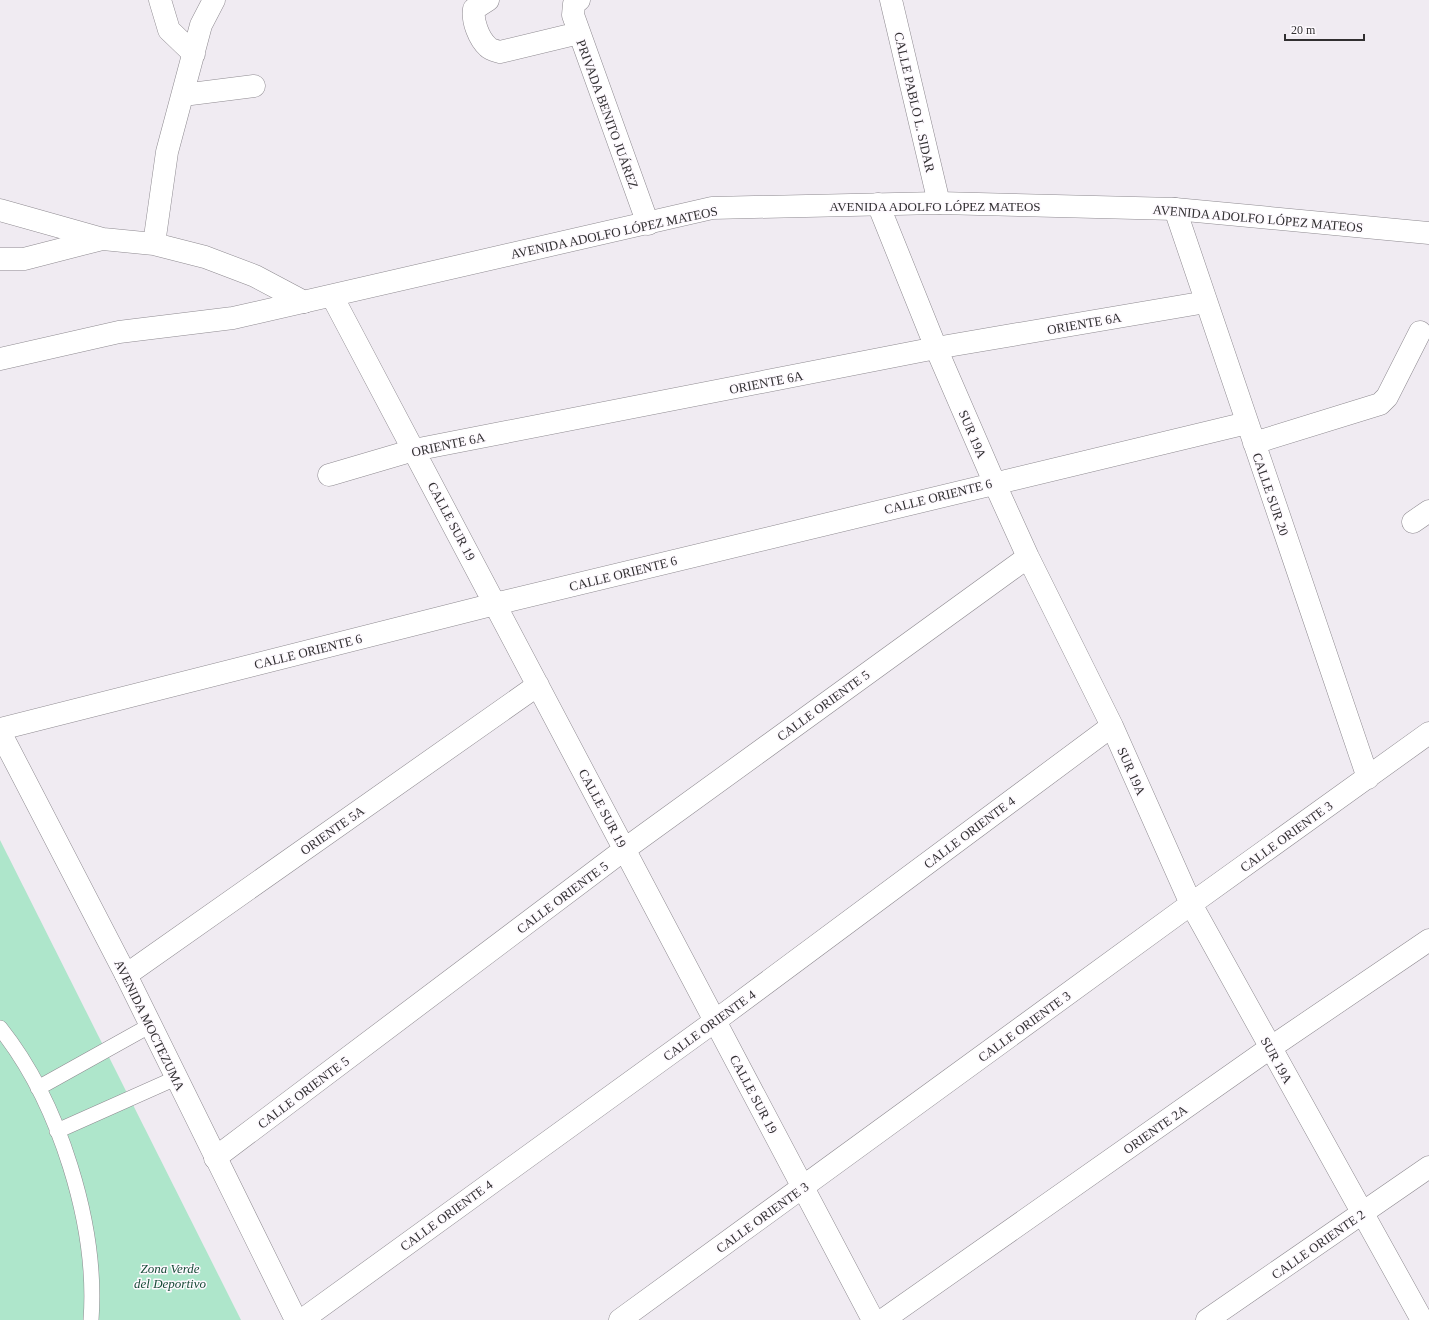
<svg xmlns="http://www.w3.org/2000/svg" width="1429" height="1320" font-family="Georgia,serif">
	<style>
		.green { fill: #aee6cb }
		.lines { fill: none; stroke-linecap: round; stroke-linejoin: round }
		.lane-casing { stroke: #8e8a90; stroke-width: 16 }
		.street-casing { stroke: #8e8a90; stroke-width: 23 }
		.secondary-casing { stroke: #8e8a90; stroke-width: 23 }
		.lane { stroke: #fff; stroke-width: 15 }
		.street { stroke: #fff; stroke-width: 22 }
		.secondary { stroke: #fff; stroke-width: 22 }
		.labels { text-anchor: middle; stroke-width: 3; stroke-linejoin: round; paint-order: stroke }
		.street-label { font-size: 13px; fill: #312f31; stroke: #fdf9fe }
		.park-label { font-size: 13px; font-style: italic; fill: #174b37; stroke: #fdf9fe }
	</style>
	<rect width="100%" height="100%" fill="#f0ebf2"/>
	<path class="green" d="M0 840 241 1320H0Z"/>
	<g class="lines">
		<defs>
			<path id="lane" d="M0 1028C59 1102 98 1225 91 1320
				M38 1088 151 1025
				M57 1131 176 1078"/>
			<path id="street" d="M160 0 169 30 194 54
				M488 0 474 9C472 21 479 39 488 47 491 50 497 51 500 52L579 33
				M579 0 574 4 573 15 648 224
				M891 0 939 203
				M183 95 254 86
				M878 204 936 348 994 482 1028 557 1112 726 1191 904 1422 1320
				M1175 209 1368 778
				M0 210 103 239 154 244 205 257 255 276 304 302
				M154 244 167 152 201 25 214 0
				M0 259H24L102 239
				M332 296 873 1320
				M1254 443 1380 404 1387 397 1420 332
				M329 475 414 450 936 348 1206 302
				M1413 522 1429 511
				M0 729 495 604 1247 423
				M126 975 538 685
				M215 1158 625 849 1028 557
				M302 1320 715 1021 1112 726
				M620 1320 1191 904 1429 733
				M883 1320 1270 1048 1429 940
				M1207 1320 1429 1167"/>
			<path id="secondary" d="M0 359 119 332 233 318 712 208 939 203 1175 209 1429 233
				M0 732 126 975 296 1320"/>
		</defs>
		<use href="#lane" class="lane-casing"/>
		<use href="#street" class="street-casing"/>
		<use href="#secondary" class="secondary-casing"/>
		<use href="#lane" class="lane"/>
		<use href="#street" class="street"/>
		<use href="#secondary" class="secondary"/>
	</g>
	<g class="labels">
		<g class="street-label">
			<text transform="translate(915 102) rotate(77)" y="5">CALLE PABLO L. SIDAR</text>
			<text transform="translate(608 114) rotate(70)" y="5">PRIVADA BENITO JUÁREZ</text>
			<text x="935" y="211">AVENIDA ADOLFO LÓPEZ MATEOS</text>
			<text transform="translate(1258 218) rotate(5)" y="5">AVENIDA ADOLFO LÓPEZ MATEOS</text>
			<text transform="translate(614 232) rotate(-12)" y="5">AVENIDA ADOLFO LÓPEZ MATEOS</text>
			<text transform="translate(1084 323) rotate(-10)" y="5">ORIENTE 6A</text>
			<text transform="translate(766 382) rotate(-11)" y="5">ORIENTE 6A</text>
			<text transform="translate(973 434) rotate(67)" y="5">SUR 19A</text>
			<text transform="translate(448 444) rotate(-12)" y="5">ORIENTE 6A</text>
			<text transform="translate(1271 494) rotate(71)" y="5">CALLE SUR 20</text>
			<text transform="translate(938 496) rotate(-14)" y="5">CALLE ORIENTE 6</text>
			<text transform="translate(452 521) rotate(62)" y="5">CALLE SUR 19</text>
			<text transform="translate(623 573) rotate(-14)" y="5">CALLE ORIENTE 6</text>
			<text transform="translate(308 651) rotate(-14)" y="5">CALLE ORIENTE 6</text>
			<text transform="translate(823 705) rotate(-36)" y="5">CALLE ORIENTE 5</text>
			<text transform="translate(1132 771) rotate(66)" y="5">SUR 19A</text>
			<text transform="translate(603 808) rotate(62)" y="5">CALLE SUR 19</text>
			<text transform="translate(332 830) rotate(-35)" y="5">ORIENTE 5A</text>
			<text transform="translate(969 832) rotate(-37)" y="5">CALLE ORIENTE 4</text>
			<text transform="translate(1286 836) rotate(-36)" y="5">CALLE ORIENTE 3</text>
			<text transform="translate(562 897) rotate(-37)" y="5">CALLE ORIENTE 5</text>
			<text transform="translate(150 1025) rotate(64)" y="5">AVENIDA MOCTEZUMA</text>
			<text transform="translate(709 1025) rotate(-36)" y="5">CALLE ORIENTE 4</text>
			<text transform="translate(1024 1026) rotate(-36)" y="5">CALLE ORIENTE 3</text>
			<text transform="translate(1277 1060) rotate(61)" y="5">SUR 19A</text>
			<text transform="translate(303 1092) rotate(-37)" y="5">CALLE ORIENTE 5</text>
			<text transform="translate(754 1094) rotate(62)" y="5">CALLE SUR 19</text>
			<text transform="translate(1155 1129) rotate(-35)" y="5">ORIENTE 2A</text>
			<text transform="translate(446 1215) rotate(-36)" y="5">CALLE ORIENTE 4</text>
			<text transform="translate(762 1217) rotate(-36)" y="5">CALLE ORIENTE 3</text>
			<text transform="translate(1318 1244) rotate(-35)" y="5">CALLE ORIENTE 2</text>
		</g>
		<g class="park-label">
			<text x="170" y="1273">Zona Verde<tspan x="170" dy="15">del Deportivo</tspan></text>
		</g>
	</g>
	<path d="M1285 34v6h79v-6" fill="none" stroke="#312f31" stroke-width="2"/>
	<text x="1291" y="34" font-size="12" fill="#312f31" stroke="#fdf9fe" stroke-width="3" paint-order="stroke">20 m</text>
</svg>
